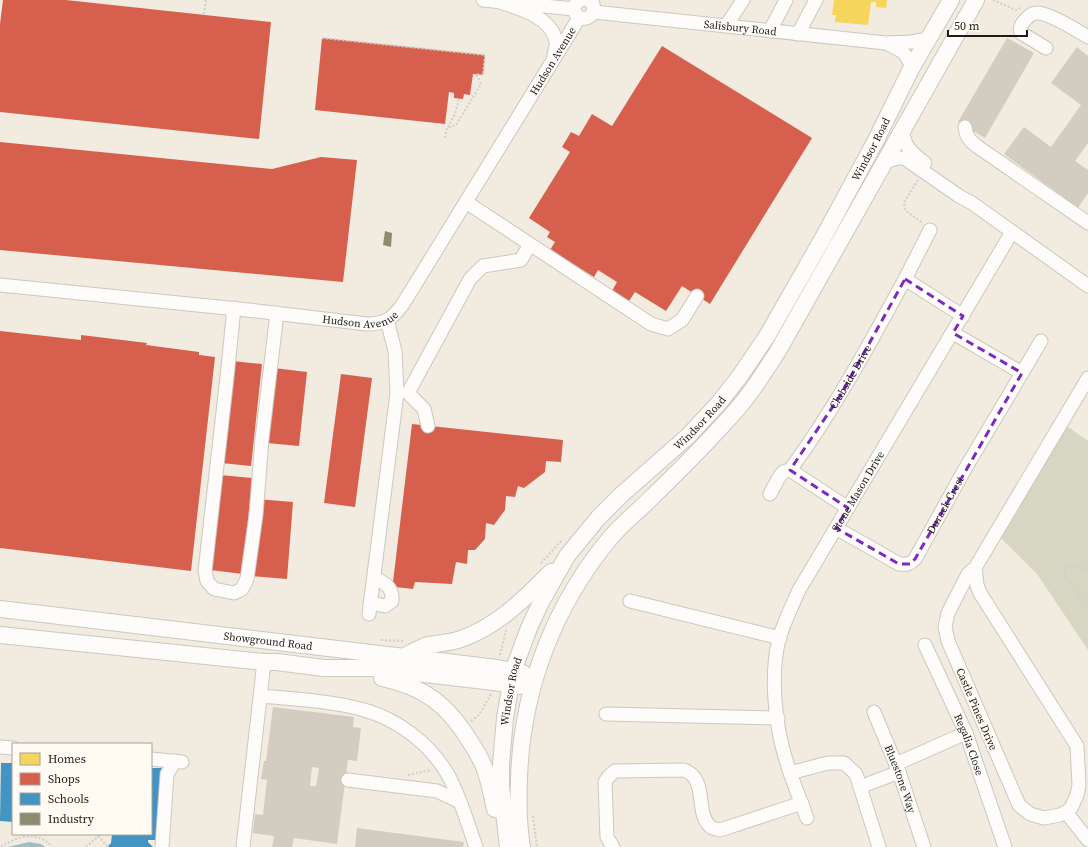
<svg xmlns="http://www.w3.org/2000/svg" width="1088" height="847" font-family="'Source Serif 4',serif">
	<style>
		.green { fill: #d6d6c2 }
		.water { fill: #9fbec4 }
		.homes { fill: #f6d55c }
		.shops { fill: #d6604d }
		.schools { fill: #4393c3 }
		.industry { fill: #8c8c6e }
		.building { fill: #d3ccc1; fill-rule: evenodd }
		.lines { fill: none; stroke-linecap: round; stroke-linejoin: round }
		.minor-casing { stroke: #cbc8c0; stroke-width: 15 }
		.major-casing { stroke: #cbc8c0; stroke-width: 18 }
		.path { stroke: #d0ceca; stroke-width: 2; stroke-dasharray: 2 2; stroke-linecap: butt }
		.minor { stroke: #fdfcfa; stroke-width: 13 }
		.major { stroke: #fdfcfa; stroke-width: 16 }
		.marked { fill: none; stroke: #7b2cbf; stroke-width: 3; stroke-dasharray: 8 5; stroke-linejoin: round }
		.labels { text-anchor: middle; stroke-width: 4; stroke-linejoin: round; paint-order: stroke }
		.street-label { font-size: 11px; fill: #1f1c15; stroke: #fffbf3 }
	</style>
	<rect width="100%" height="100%" fill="#f1ebe0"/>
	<path class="green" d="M1061 422 1088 441V650L1037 574 995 532Z"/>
	<path class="water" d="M29 842 41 844 45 847H8Z"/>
	<path class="homes" d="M834 0H887L886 8 876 7V2H871L868 25 835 22 836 15H832Z"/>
	<path class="shops" d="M3 0H66L271 22 259 139 0 112V24Z
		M322 38 485 55 483 75 473 74 470 95 464 94 463 99 454 98V93L449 92 445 124 315 110Z
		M662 46 812 138 710 304 682 286 666 311 635 292 629 301 612 291 617 282 598 270 594 277 550 250 555 242 547 237 550 232 529 218 570 152 562 147 571 132 579 136 592 114 612 126Z
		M0 142 272 169 321 157 357 160 343 282 0 250Z
		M0 331 81 340V335L147 343 146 345 199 352V355L215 357 191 571 0 548Z
		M232 361 262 364 251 466 221 463Z
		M274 368 307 372 299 446 267 443Z
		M341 374 372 378 355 507 324 503Z
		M412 424 563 440 561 462 546 461 545 472 524 488 518 486 515 497 506 496 505 510 494 525 486 523 485 539 475 550H468L467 564 456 562 452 584 415 582 413 589 395 587 393 582Z
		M220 475 252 478 243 574 210 570Z
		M257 499 293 502 287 579 251 576Z"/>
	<path class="schools" d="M1 763H13V822L0 821Z
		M151 768H165L156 840H148V842L153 847H109L108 846 111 843 112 834H151Z"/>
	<path class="industry" d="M385 231 392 233 391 247 383 245Z"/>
	<path class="building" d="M1007 38 1034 53 985 138 958 122Z
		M1077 47 1088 56V143L1075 161 1088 170V193L1078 208 1004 154 1024 127 1051 147 1081 105 1051 83Z
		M273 707 354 717 353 727 361 728 357 761 348 760 337 844 294 838 292 847H272L274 836 253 833 255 814 263 815 267 780 261 779 264 761H266ZM312 767 319 768 316 786H310Z
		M357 828 464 842 463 847H355Z"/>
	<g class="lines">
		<defs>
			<g id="minor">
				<path d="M483 0 574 9"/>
				<path d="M580 0 574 6C573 19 587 23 594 12L593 4 588 0"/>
				<path d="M497 1C517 8 554 17 556 43 557 47 554 52 554 55"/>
				<path id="s1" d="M594 12 886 43 911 42 928 39"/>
				<path d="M726 26 743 0"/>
				<path d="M770 31 786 0"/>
				<path d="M798 34 816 0"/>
				<path d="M888 44C903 51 905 52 912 67"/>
				<path d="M1046 48 1021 33C1019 27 1022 23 1026 19 1029 16 1032 13 1036 13 1048 12 1078 31 1088 37"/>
				<path d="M965 127C966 137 970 141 978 147L1088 223"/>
				<path d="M902 130C905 148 911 152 925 163"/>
				<path d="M884 162 898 158H904L959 196 972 203 1088 286"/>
				<path d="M466 202 651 324 668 329 682 320 697 296"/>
				<path d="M905 279 930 230"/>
				<path id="s2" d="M0 285 257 311 367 324C386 324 392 319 403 304L579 18"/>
				<path d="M234 308 227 377 205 571 207 581 214 589 234 593 242 589 247 579 256 515 262 439 277 313"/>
				<path d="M1022 373 1041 341"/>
				<path d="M428 426 424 409 408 393 470 279 483 266 521 260 530 244"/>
				<path id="s3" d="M790 470C834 410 869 345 905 279L963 316"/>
				<path d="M770 494 778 479 783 472 790 470 848 508"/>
				<path id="s4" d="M836 528 899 564C907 565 910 564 915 559L965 469 1022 373 953 333"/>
				<path d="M975 568 977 585 980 593 1077 746 1079 785 1077 795 1071 808 1066 812 1060 815 1044 818 1030 814 1019 805 948 641 945 627 948 613 968 574 975 568 1088 378"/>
				<path d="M630 601 780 638"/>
				<path d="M371 603 385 606 392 601C393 586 385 584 374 577"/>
				<path d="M369 614 397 393 395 351 387 320"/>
				<path id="s5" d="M925 645 966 733 1005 847"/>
				<path d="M261 696C293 699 333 701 364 710 397 719 429 743 447 773 460 796 467 822 476 847"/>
				<path id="s6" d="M874 712 899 772 924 847"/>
				<path d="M606 714 778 718"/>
				<path d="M0 747 13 748"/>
				<path d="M151 759 182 762"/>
				<path d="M896 764 966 733"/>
				<path d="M790 773 828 763H844L856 774 879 847"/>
				<path d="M348 780 437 791 460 802"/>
				<path d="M860 787 899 772"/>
				<path d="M1066 812 1088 840"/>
				<path id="s7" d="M807 818C800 799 792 780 786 760 775 725 770 675 779 639 784 622 792 606 799 590L1012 232"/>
				<path d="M162 847 167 774 175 761"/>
				<path d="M243 847 264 662"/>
				<path d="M613 847 607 837 605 782 609 776 615 771 684 770C709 779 694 814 711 827 713 829 717 829 720 830L802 803"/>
			</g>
			<g id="major">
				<path id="s8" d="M0 609 455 663 497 668 523 673"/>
				<path d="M0 635 264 662H277L324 668H372L494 682 520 686"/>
				<path d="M403 657C410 653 418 649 425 646 437 643 450 643 461 639 498 626 524 599 551 572"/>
				<path d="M382 678C425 687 448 705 471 743 477 752 483 762 486 773 490 784 492 797 495 809"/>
				<path id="s9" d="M508 847 501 787V764L505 718 513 671 529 628 541 602 567 556 599 517 620 496 688 436 718 404 740 376 767 336 823 238 876 140 912 67 951 0"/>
				<path d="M522 847C518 824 518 801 519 778 522 689 554 605 611 537 622 524 636 513 648 501 676 474 704 446 730 417 749 397 763 374 778 351L976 0"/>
			</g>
		</defs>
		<use href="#minor" class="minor-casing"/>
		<use href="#major" class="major-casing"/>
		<path class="path" d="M993 0 1016 10 1020 8
			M204 14 206 0
			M322 38 485 55 483 75 476 74
			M448 127 455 114 459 99
			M445 138 447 128 456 125 481 84 476 74
			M918 180 905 201 904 207 907 212 923 223
			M541 563 562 540
			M1088 570 1078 566 1066 567 1064 570V576L1088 606
			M381 640 405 641
			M500 655 506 630
			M471 721 479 715 491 694
			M408 775 431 770
			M533 816 537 847
			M98 836 108 847
			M1 847C17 836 38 830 52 847
			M86 847 101 834"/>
		<use href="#minor" class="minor"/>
		<use href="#major" class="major"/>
	</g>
	<path class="marked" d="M905 279 963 316 953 333 1022 373 915 559 910 564H899L836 528 848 508 790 470 840 396Z"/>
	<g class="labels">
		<g class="street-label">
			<text dy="4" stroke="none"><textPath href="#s1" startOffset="147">Salisbury Road</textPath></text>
			<text dy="4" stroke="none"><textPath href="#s2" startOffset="698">Hudson Avenue</textPath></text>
			<text dy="4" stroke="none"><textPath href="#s9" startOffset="817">Windsor Road</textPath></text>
			<text dy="4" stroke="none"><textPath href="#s2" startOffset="363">Hudson Avenue</textPath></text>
			<text dy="4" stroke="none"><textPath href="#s3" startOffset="111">Clubside Drive</textPath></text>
			<text dy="4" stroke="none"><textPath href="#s9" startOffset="493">Windsor Road</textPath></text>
			<text dy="4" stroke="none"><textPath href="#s7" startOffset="352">Stone Mason Drive</textPath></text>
			<text dy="4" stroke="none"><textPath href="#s4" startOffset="152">Durack Crest</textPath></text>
			<text dy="4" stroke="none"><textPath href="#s8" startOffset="270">Showground Road</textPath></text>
			<text dy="4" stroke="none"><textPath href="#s9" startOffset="157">Windsor Road</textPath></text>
			<text transform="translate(977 709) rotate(67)" y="4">Castle Pines Drive</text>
			<text dy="4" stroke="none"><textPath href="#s5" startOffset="109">Regalia Close</textPath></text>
			<text dy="4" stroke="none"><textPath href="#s6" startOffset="72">Bluestone Way</textPath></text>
		</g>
	</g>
	<rect x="12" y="743" width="140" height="92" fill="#fffbf3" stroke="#a5a29a"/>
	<rect x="20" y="753" width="20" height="12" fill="#f6d55c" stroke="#a5a29a"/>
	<text x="48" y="763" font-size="12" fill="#1f1c15">Homes</text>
	<rect x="20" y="773" width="20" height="12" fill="#d6604d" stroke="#a5a29a"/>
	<text x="48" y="783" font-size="12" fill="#1f1c15">Shops</text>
	<rect x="20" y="793" width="20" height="12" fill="#4393c3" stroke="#a5a29a"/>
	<text x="48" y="803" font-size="12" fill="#1f1c15">Schools</text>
	<rect x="20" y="813" width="20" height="12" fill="#8c8c6e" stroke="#a5a29a"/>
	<text x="48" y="823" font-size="12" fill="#1f1c15">Industry</text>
	<path d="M948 30v6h79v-6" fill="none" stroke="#1f1c15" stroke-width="2"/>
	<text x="954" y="30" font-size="12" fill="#1f1c15" stroke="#fffbf3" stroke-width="3" paint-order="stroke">50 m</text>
</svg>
